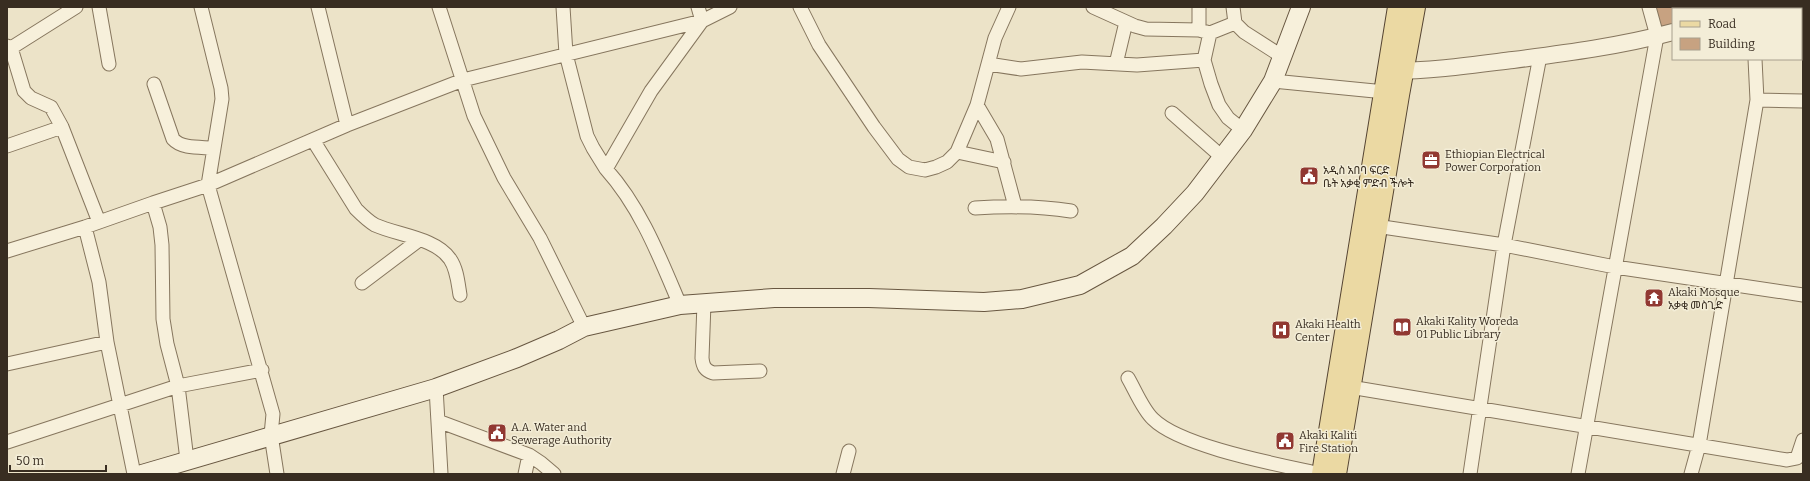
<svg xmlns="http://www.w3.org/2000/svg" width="1810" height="481" font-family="Bitter,'Noto Sans Ethiopic',serif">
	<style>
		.building { fill: #c7a281 }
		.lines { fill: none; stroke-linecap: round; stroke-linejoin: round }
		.minor-casing { stroke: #86765e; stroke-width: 15 }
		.tertiary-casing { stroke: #86765e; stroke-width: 18 }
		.secondary-casing { stroke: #685741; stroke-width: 20 }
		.primary-casing { stroke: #554432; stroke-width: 22 }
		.minor { stroke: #f7f0db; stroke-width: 13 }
		.tertiary { stroke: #f7f0db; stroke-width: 16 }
		.secondary { stroke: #f7f0db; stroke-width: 18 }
		.primary { stroke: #ebd9a3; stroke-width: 20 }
		.labels { text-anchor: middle; stroke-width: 3; stroke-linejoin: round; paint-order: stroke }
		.poi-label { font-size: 11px; fill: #382d21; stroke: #f3edd7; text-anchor: start }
	</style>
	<rect width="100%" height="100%" fill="#ece3c8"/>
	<path class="building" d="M1652 7H1744L1745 8 1739 9H1673V26L1659 30Z"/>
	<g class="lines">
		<defs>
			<path id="minor" d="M99 7 109 64
				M201 7 221 88 222 99 208 185 273 414 271 435 277 474
				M318 7 347 125
				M439 7 474 116 504 178 540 238 584 327
				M563 7 566 54 587 136 593 148 606 169
				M800 7 819 45 874 127 898 159 909 167 925 170 936 167 947 162 957 152 977 105 995 38 1009 7
				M1093 7 1135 26 1146 29 1199 30 1210 33 1235 23
				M1199 7V30
				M1233 7 1235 23 1244 32 1283 57
				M1210 33 1204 60 1211 84 1219 105 1228 118 1243 130
				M7 46 11 48 76 7
				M11 48 24 91 31 98 51 107 62 127 99 222
				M988 64 1021 69 1082 62 1137 65 1204 60
				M1116 64 1126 22
				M1273 81 1385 92
				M154 84 173 139C182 149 200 147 213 148
				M1757 100 1803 101
				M977 105 997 139 1015 206
				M1172 113 1222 157
				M313 140 356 209C362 215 368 221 375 225 397 235 436 238 450 259 457 269 458 283 460 295
				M7 146 62 127
				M957 152 1004 162
				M153 203 160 227 162 245 163 319 167 344 178 386 187 460
				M975 208C1008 206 1039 206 1071 211
				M1369 225 1504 245 1615 267 1803 295
				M85 227 99 282 107 342 134 474
				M7 251 85 227 153 203 208 185 347 125 463 80 702 21 730 7
				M362 283 419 240
				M704 303 702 358C703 367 705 370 713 373L760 371
				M680 305C660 258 641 208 606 169L651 91 702 21 698 7
				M7 364 107 342
				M1128 378C1135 390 1143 410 1153 419 1181 447 1281 465 1321 474
				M1350 387 1787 460 1797 458 1803 440
				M436 388 441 474
				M438 421 529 455 541 463 554 474
				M7 442 178 386 262 370
				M525 474 529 455
				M843 474 849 451
				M1470 474 1504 245 1540 56
				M1578 474 1657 36 1649 7
				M1691 474 1699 445 1757 100 1755 59"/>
			<path id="tertiary" d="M1758 9 1765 7
				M1391 71C1432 71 1473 65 1513 60 1567 53 1621 46 1673 32"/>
			<path id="secondary" d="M142 474 436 388 517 358 559 340 584 327 680 305 774 298H869L984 302 1022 299 1080 285 1132 256 1164 226 1195 193 1243 130 1273 81 1301 7"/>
			<path id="primary" d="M1322 474 1398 7
				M1336 474 1399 95 1415 7"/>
		</defs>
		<use href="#minor" class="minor-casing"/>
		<use href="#tertiary" class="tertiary-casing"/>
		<use href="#secondary" class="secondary-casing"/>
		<use href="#primary" class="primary-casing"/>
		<use href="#minor" class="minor"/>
		<use href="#tertiary" class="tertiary"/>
		<use href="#secondary" class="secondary"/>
		<use href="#primary" class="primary"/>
	</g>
	<defs>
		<symbol id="office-square" viewBox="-11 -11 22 22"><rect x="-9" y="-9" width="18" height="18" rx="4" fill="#913832" stroke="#f3edd7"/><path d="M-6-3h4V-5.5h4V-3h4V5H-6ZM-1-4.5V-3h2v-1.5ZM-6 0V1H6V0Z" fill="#fff"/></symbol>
		<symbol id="civic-square" viewBox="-11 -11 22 22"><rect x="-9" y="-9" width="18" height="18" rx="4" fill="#913832" stroke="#f3edd7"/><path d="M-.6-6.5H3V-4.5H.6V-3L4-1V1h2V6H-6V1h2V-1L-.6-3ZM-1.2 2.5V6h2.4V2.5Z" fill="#fff"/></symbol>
		<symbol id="temple-square" viewBox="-11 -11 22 22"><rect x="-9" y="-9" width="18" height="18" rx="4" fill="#913832" stroke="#f3edd7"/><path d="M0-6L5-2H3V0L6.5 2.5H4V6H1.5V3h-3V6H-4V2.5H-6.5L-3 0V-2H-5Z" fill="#fff"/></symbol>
		<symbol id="library-square" viewBox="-11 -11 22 22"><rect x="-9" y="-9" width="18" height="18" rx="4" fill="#913832" stroke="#f3edd7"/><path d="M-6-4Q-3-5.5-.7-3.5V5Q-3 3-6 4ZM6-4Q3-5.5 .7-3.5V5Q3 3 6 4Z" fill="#fff"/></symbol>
		<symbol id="hospital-square" viewBox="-11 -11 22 22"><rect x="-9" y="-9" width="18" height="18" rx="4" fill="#913832" stroke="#f3edd7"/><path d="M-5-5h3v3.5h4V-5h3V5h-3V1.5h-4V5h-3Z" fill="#fff"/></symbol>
	</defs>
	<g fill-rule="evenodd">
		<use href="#office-square" x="1420" y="149" width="22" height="22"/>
		<use href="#civic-square" x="1298" y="165" width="22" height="22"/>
		<use href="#temple-square" x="1643" y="287" width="22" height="22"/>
		<use href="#library-square" x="1391" y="316" width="22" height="22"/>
		<use href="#hospital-square" x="1270" y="319" width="22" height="22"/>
		<use href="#civic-square" x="486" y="422" width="22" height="22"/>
		<use href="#civic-square" x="1274" y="430" width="22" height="22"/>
	</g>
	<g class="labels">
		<g class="poi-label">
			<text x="1445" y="158">Ethiopian Electrical<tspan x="1445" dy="13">Power Corporation</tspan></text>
			<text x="1323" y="174">አዲስ አበባ ፍርድ<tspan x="1323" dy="13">ቤት አቃቂ ምድብ ችሎት</tspan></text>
			<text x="1668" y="296">Akaki Mosque<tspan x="1668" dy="13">አቃቂ መስጊድ</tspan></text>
			<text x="1416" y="325">Akaki Kality Woreda<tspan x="1416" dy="13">01 Public Library</tspan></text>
			<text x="1295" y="328">Akaki Health<tspan x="1295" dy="13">Center</tspan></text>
			<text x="511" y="431">A.A. Water and<tspan x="511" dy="13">Sewerage Authority</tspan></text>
			<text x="1299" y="439">Akaki Kaliti<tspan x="1299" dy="13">Fire Station</tspan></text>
		</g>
	</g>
	<rect width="1810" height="481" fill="none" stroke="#382d21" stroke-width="16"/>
	<rect x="1672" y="8" width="130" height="52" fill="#f3edd7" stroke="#a8a08e"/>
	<rect x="1680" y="21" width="20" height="6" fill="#ebd9a3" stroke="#a8a08e"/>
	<text x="1708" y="28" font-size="12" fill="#382d21">Road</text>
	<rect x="1680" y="38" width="20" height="12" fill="#c7a281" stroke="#a8a08e"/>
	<text x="1708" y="48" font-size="12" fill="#382d21">Building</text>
	<path d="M10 465v6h96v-6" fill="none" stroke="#382d21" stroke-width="2"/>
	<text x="16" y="465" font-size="12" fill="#382d21" stroke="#f3edd7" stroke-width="3" paint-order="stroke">50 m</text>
</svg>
